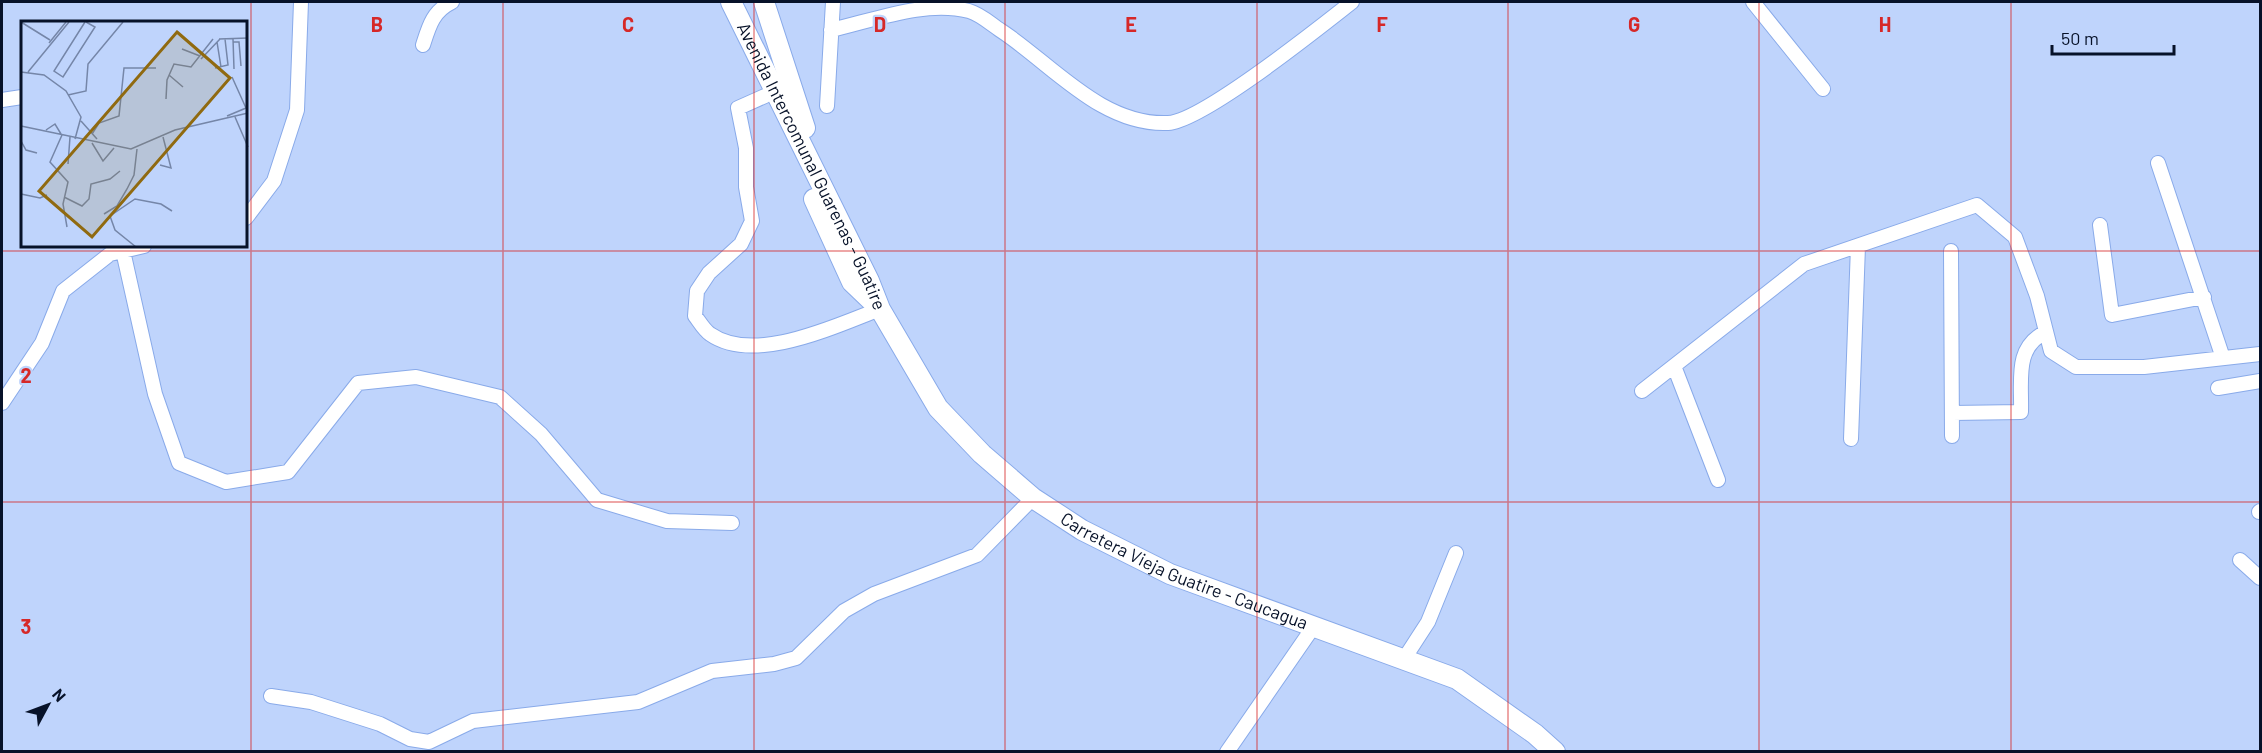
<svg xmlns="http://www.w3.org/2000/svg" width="2262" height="753" font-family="Barlow,sans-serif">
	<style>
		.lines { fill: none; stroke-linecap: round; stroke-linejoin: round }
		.street-casing { stroke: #89aae9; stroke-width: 16 }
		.secondary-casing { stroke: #89aae9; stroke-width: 22 }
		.street { stroke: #fff; stroke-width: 14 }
		.secondary { stroke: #fff; stroke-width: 20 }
		.grid { fill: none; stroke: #d62828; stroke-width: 1.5; stroke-opacity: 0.55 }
		.labels { text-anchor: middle; stroke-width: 4.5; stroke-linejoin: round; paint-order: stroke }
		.street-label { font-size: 18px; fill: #071229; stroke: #bfd4fc }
		.inset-road { fill: none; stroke: #7586a8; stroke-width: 1.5 }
		.view { fill: #906a10; fill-opacity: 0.15; stroke: #906a10; stroke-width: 3 }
		.inset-edge { fill: none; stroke: #071229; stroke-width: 3 }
		.grid-label { font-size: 20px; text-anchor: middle; font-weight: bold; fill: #d62828; stroke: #bfd4fc; stroke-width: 4.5; stroke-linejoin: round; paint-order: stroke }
	</style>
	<rect width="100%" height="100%" fill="#bfd4fc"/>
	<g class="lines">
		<defs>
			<path id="street" d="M1753 2 1823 89
				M831 30C875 20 925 0 969 11 980 14 991 24 1000 30 1051 63 1101 126 1168 123 1203 121 1320 27 1352 2
				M423 45C429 26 433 11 452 2
				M765 96 738 108 746 148V187L752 221 741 244 709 273 697 291 695 316C699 321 704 330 710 334 754 365 835 326 880 309
				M2 100 22 97
				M827 106 833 2
				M2158 163 2223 358
				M246 218 274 181 297 110 301 2
				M2100 225 2112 315 2204 297
				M123 251 155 394 179 463 226 482 288 472 358 383 416 377 500 397 541 434 597 500 667 521 732 523
				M1951 251 1952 436
				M1674 366 1718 480
				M2218 388 2260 381
				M1642 391 1804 264 1977 205 2015 237 2037 296 2051 351 2076 367H2144L2260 354
				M2 403 42 343 63 291 110 254 144 246
				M1952 413 2021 412C2022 380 2014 347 2046 332
				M1851 439 1858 246
				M2259 512 2260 511
				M2240 560 2260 578
				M1404 659 1428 622 1456 553
				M271 696 311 702 380 724 410 739 429 742 473 721 638 702 712 671 774 664 796 658 844 611 874 594 977 555 1033 498
				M1227 752 1314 626"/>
			<g id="secondary">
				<path id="s1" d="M731 2 869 281 880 309 938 408 982 454 1033 498 1082 530 1170 574 1457 679 1535 734 1555 752"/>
				<path d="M764 2 805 128"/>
				<path d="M814 199 852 282 876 305"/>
			</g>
		</defs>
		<use href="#street" class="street-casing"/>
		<use href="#secondary" class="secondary-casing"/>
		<use href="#street" class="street"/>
		<use href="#secondary" class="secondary"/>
	</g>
	<path class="grid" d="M251 2V752M503 2V752M754 2V752M1005 2V752M1257 2V752M1508 2V752M1759 2V752M2011 2V752M2 251H2260M2 502H2260"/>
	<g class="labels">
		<g class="street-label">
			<text dy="6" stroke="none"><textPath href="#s1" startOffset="183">Avenida Intercomunal Guarenas - Guatire</textPath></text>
			<text dy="6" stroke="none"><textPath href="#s1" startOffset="756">Carretera Vieja Guatire - Caucagua</textPath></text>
		</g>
	</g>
	<g transform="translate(21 21)">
		<rect width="226" height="226" fill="#bfd4fc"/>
		<path class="inset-road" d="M0 1 29 19M64 1 33 50 42 56 74 6 65 1M198 18 227 17M212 18 213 48M196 21 200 46M212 21H218L220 45M28 22 45 1M161 28 179 35M180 38 199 18M194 47 207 44 204 18M0 51 23 54 45 70 60 96 54 118M7 51 48 1M148 54 162 66M47 74 65 70 67 43 102 1M145 78 146 59 153 43 170 46 192 18M206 95 225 87 211 56M214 96 227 126M60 100 76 118M0 105 110 128 154 109 227 92M25 109 34 103 40 113M71 113 78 102 98 95 103 47H135M41 114 29 141 47 161 42 183 46 206M0 120 5 129 16 132M71 122 82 140 93 127M47 143 49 116M139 144 150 147 142 116M0 173 19 177 26 174M43 176 61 185 68 178 70 163 89 158 99 150M83 193 96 185 106 168 113 154 116 128M115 226 94 209 89 195 114 178 140 183 151 190"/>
		<path class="view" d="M156 11 209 57 71 216 18 170Z"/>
		<rect width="226" height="226" class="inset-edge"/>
	</g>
	<g class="grid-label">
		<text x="377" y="32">B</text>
		<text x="628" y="32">C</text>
		<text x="880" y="32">D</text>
		<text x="1131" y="32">E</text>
		<text x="1382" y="32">F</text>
		<text x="1634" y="32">G</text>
		<text x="1885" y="32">H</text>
		<text x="26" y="383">2</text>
		<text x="26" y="634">3</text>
	</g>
	<rect width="2262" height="753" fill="none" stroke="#071229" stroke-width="6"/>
	<g transform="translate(48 705) rotate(49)" stroke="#bfd4fc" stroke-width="4.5" paint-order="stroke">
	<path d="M0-4.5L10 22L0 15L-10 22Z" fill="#071229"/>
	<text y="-9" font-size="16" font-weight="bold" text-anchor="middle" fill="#071229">N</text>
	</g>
	<path d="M2052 45v9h122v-9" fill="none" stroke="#071229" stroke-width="3"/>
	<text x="2061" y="45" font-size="18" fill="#071229" stroke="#bfd4fc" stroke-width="4.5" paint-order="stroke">50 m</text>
</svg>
